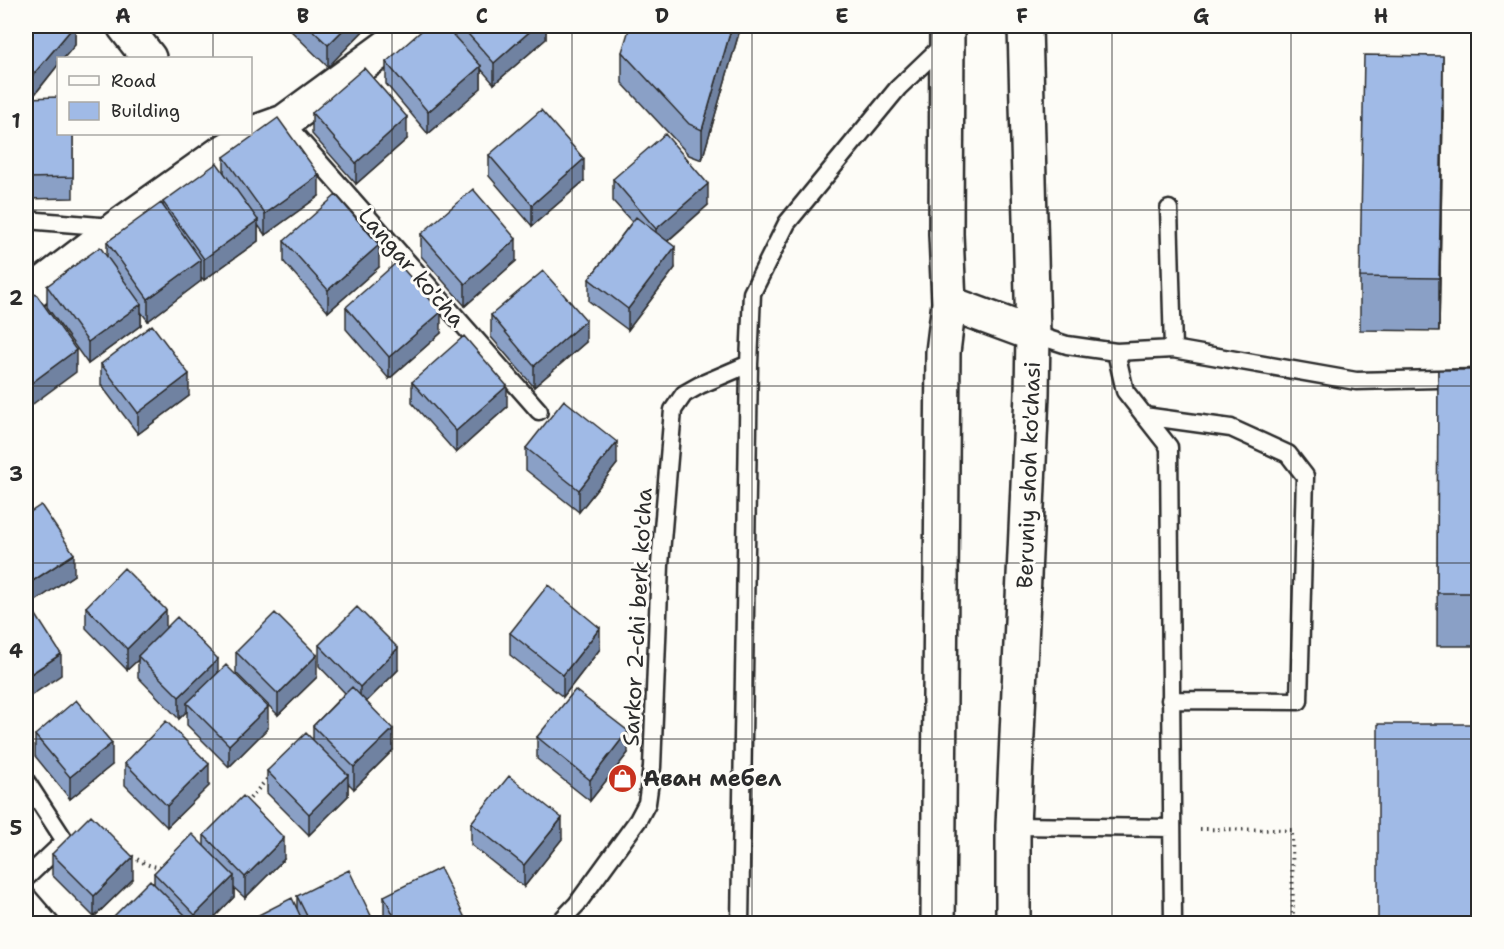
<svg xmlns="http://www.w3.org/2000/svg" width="1504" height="949" font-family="'Shantell Sans',sans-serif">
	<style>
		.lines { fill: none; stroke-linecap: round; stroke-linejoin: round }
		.lane-casing { stroke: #2b2b2b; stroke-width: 21 }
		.street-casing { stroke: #2b2b2b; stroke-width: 38 }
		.primary-casing { stroke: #2b2b2b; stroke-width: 38 }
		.path { stroke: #2b2b2b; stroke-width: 4; stroke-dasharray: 1.5 4.5; stroke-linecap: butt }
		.lane { stroke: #fdfcf7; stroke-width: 16 }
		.street { stroke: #fdfcf7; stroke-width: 33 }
		.primary { stroke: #fdfcf7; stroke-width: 33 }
		.wall { fill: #8aa0c6; stroke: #2b2b2b; stroke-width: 1.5 }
		.shaded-wall { fill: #7082a1; stroke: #2b2b2b; stroke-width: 1.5 }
		.building { fill: #a0bae6; stroke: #2b2b2b; stroke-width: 1.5 }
		.grid { fill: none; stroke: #2b2b2b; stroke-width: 1.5; stroke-opacity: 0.55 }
		.labels { text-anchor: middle; stroke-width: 6; stroke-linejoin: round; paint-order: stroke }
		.street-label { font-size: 22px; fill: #2b2b2b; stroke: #fdfcf7 }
		.poi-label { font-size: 22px; font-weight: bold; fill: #2b2b2b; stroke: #fdfcf7; text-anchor: start }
		.neatline { fill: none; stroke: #2b2b2b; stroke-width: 2 }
		.grid-label { font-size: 20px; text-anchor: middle; font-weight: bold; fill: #2b2b2b }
	</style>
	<rect width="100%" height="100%" fill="#fdfcf7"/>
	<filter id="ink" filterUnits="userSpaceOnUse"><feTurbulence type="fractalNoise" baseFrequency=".0167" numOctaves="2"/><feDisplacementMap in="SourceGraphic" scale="12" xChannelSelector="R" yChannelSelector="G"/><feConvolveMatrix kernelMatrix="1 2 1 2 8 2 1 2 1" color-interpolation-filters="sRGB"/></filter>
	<g filter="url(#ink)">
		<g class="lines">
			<defs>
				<path id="lane" d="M284 122 539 411
					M26 220 112 227
					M1033 334 1067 345 1116 352 1125 391 1169 447 1173 924
					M1173 349 1356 381 1478 378
					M1116 352 1173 349 1169 209
					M1144 416 1231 428 1288 454 1305 476 1299 701 1170 700
					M26 781 65 841 26 878
					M1013 826 1172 828
					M26 895 51 924
					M558 924 577 904 638 820 647 803 652 767 660 565 673 410 684 394 700 385 749 364
					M740 924 749 364 752 293 787 223 898 88 947 41"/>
				<path id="street" d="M124 26 149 58
					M26 297 116 228 220 154 256 132 284 122 415 26"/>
				<path id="primary" d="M949 303 1033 334
					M938 924 943 352 949 303 946 234 947 26
					M1013 924V826L1032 394 1033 334 1025 26"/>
			</defs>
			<use href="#lane" class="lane-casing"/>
			<use href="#street" class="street-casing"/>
			<use href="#primary" class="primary-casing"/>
			<path class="path" d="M246 803 269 777
				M1200 829 1292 830 1293 924
				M127 853C138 860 150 868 163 867"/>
			<use href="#lane" class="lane"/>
			<use href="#street" class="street"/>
			<use href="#primary" class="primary"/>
		</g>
		<path class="wall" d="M26 26H75V45L58 58V65L32 98 73 134V198L26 199Z
			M286 26H368L328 67Z
			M450 26H546V39L494 84 481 69V88L428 134 386 84V62L450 32Z
			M741 26 702 160 689 155 622 83V52Z
			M1443 110 1439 331 1360 330V277Z
			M312 113 407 139 356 184 312 134Z
			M489 155 584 181 532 226 489 176Z
			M224 157 319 196 265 235 258 225V241L204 280 201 277V281L148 321 141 312V325L88 364 47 307V286L107 256V242L163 207V202L224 173Z
			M613 179 708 205 668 241 675 268 628 330 589 301V279L632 222 613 201Z
			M421 234 516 261 465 306 421 256Z
			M284 241 379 267 328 312 284 262Z
			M346 307 441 333 389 379 346 329Z
			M491 315 586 342 534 387 491 337Z
			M101 364 189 396 138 434 101 385Z
			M1438 370H1479V646H1437Z
			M412 382 507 407 456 453 412 403Z
			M526 448 617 464 579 512 526 470Z
			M26 515 74 575 29 605 61 675 26 602Z
			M86 607 166 627 218 672 268 728 229 767 187 725V711L179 719 138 677V660L127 670 86 628Z
			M510 633 600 649 563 697 510 655Z
			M319 645 398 670 366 702 393 750 354 789 348 783V796L309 835 267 793V771L313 739V726L345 693 319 666Z
			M236 652 317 677 278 715 236 673Z
			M35 735 112 765 70 799 35 756Z
			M537 737 628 753 590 801 537 759Z
			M125 763 209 786 167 827 125 785Z
			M471 823 562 839 524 887 471 845Z
			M204 835 284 859 245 898 234 888V897L208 924H111V919L154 884V873L204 846Z
			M52 854 133 879 94 917 52 875Z
			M297 896 375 924H241L297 909Z
			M384 896 468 924H387L384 918Z"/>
		<path class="shaded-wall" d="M74 26H75V45L64 58H58V65L27 104V82Z
			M347 26H368L328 67V45Z
			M536 26H546V39L494 84V63Z
			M732 26H741L702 160V130Z
			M1443 56V110L1439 331V278Z
			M481 66V88L428 134V112Z
			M407 117V139L356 184V163Z
			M584 159V181L532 226V205Z
			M319 175V196L265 235V214Z
			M708 184V205L656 251V229Z
			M258 220V241L204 280V259Z
			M516 239V261L465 306V284Z
			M379 245V267L328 312V290Z
			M675 247V268L628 330V309Z
			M201 260V281L148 321V299Z
			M141 304V325L88 364V342Z
			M441 312V333L389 379V357Z
			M586 320V342L534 387V366Z
			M76 350V372L26 409V387Z
			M189 374V396L138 434V413Z
			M507 386V407L456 453V431Z
			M617 442V464L579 512V490Z
			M74 554V575L28 606V584Z
			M166 610V632L138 656V660L127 670V649Z
			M600 628V649L563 697V675Z
			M398 648V670L360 708V687Z
			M61 654V675L26 699V677Z
			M317 655V677L278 715V694Z
			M218 659V681L187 703V711L179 719V697Z
			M268 707V728L229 767V745Z
			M393 729V750L354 789V767Z
			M628 731V753L590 801V780Z
			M112 743V765L70 799V777Z
			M209 764V786L167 827V806Z
			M348 775V796L309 835V814Z
			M30 786V807L26 811V790Z
			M562 818V839L524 887V865Z
			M284 838V859L245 898V877Z
			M133 857V879L94 917V896Z
			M234 876V897L208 924H195V915Z"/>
		<path class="building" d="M26 26H74L27 82 26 81Z
			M308 26H347L328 45Z
			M427 26H445L481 66 428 112 386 62Z
			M461 26H536L494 63Z
			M630 26H732L702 130 689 124 622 52Z
			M1364 55 1443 56 1439 278 1360 277Z
			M364 68 407 117 356 163 312 113Z
			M58 97V134H73V177L26 178V98Z
			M541 110 584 159 532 205 489 155Z
			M278 118 319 175 265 214 224 157Z
			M665 134 708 184 656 229 613 179Z
			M217 163 258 220 204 259 163 202Z
			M473 189 516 239 465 284 421 234Z
			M336 195 379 245 328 290 284 241Z
			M161 203 201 260 148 299 107 242Z
			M636 217 675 247 628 309 589 279Z
			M100 247 141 304 88 342 47 286Z
			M397 262 441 312 389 357 346 307Z
			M543 271 586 320 534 366 491 315Z
			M36 294 76 350 26 387V301Z
			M152 325 189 374 138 413 101 364Z
			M464 336 507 386 456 431 412 382Z
			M1438 370H1479V593H1437Z
			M564 400 617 442 579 490 526 448Z
			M41 505 74 554 28 584 26 581V515Z
			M124 568 166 610 127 649 86 607Z
			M548 585 600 628 563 675 510 633Z
			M29 604 61 654 26 677V607Z
			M357 607 398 648 360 687 319 645Z
			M275 613 317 655 278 694 236 652Z
			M177 617 218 659 179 697 138 656Z
			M226 665 268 707 229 745 187 703Z
			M352 687 393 729 354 767 313 726Z
			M575 690 628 731 590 780 537 737Z
			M76 700 112 743 70 777 35 735Z
			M166 721 209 764 167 806 125 763Z
			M1378 724H1479V924H1378Z
			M306 733 348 775 309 814 267 771Z
			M509 776 562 818 524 865 471 823Z
			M26 781 30 786 26 790Z
			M243 796 284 838 245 877 204 835Z
			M91 815 133 857 94 896 52 854Z
			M192 834 234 876 195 915 154 873Z
			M440 868 468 924H398L384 896Z
			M349 870 375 924H311L297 896Z
			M150 880 192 922 190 924H116L111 919Z
			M292 898 304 924H241Z"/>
	</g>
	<path class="grid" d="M213 26V58M392 26V924M572 26V924M752 26V924M932 26V924M1112 26V924M1291 26V924M213 134V924M26 210H1478M26 386H1478M26 563H1478M26 739H1478"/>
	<defs>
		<symbol id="shop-disc" viewBox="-11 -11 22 22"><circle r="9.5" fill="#c8321e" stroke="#fdfcf7"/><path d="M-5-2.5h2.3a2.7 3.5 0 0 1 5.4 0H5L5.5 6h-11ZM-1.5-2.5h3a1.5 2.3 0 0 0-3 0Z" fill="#fff"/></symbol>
	</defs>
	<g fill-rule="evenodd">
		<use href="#shop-disc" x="606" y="762" width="33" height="33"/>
	</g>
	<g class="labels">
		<g class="street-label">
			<text transform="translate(412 267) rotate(49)" y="8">Langar ko'cha</text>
			<text transform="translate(1028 475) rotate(-88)" y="8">Beruniy shoh ko'chasi</text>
			<text transform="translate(637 617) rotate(-87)" y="8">Sarkor 2-chi berk ko'cha</text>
		</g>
		<g class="poi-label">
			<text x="643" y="786">Аван мебел</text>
		</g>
	</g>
	<rect width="1504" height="949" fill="none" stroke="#fdfcf7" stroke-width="66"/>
	<rect x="57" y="57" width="195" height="78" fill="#fdfcf7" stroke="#a9a8a5" stroke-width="1.5"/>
	<rect x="69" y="76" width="30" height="9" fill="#fdfcf7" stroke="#a9a8a5" stroke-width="1.5"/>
	<text x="111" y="87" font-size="18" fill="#2b2b2b">Road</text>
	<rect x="69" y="102" width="30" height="18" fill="#a0bae6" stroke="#a9a8a5" stroke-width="1.5"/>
	<text x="111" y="117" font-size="18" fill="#2b2b2b">Building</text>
	<rect x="33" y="33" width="1438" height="883" class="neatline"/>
	<g class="grid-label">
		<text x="123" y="23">A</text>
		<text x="303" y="23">B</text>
		<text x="482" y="23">C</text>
		<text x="662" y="23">D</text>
		<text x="842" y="23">E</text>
		<text x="1022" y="23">F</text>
		<text x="1201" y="23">G</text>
		<text x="1381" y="23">H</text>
		<text x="16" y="128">1</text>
		<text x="16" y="305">2</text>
		<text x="16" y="481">3</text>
		<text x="16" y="658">4</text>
		<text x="16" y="835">5</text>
	</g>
</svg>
